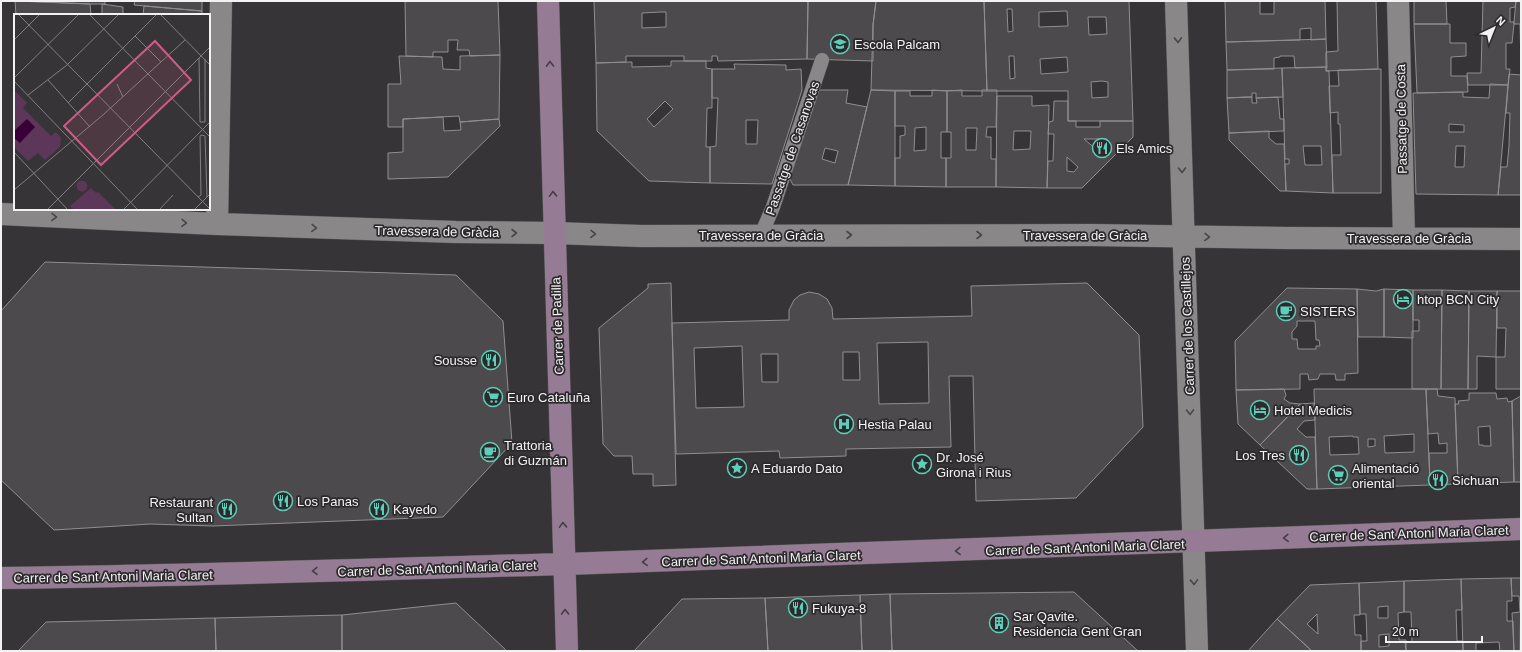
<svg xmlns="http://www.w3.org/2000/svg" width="1522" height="652" font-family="Arial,sans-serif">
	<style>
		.building { fill: #4c4a4c; stroke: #908e90; fill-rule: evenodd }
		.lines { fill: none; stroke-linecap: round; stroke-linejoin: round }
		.lane-casing { stroke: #555455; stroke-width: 15 }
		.street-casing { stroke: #555455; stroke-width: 23 }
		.secondary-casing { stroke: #555455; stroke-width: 23 }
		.lane { stroke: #8a8789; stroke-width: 14 }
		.street { stroke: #8a8789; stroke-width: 22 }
		.secondary { stroke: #957b93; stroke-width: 22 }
		.oneway { stroke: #484648 }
		.oneway2 { stroke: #463e46 }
		.labels { text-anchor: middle; stroke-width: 3.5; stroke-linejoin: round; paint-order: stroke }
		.poi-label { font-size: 13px; fill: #f3f2f3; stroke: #2c2a2c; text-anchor: start }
		.street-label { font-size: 13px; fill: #f3f2f3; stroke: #2c2a2c }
		.inset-road { fill: none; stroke: #828082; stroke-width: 1 }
		.view { fill: #d15989; fill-opacity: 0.15; stroke: #d15989; stroke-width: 2 }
		.inset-edge { fill: none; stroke: #f3f2f3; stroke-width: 2 }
	</style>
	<rect width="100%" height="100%" fill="#363436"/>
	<path class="building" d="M15 1 90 4 91 15H16Z
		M20 1H105V4H90Z
		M135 1H202V11L134 5Z
		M405 1H498L500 55 470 56 469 50H457L458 40H448V52H433V57L406 56Z
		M594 1H808L807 59 718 61 717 56H712V61H684V56H626V62L596 63ZM660 12H666V27L642 28V13Z
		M808 1H876L873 25V61L807 59Z
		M876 1H984L987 91 871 90 873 25Z
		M984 1H1129L1133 121H1068V91H987ZM1007 9H1012L1013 31 1008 32ZM1067 11 1068 26 1039 27V12ZM1088 17H1106L1107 34 1089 35ZM1009 56H1014L1015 78 1010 79ZM1067 57 1068 72 1041 74 1040 59ZM1102 81 1108 82V97L1092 98 1091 82Z
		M1225 1H1260V14H1274V1H1325L1326 39 1311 40V28L1300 29V40L1226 42Z
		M1337 1H1376L1378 69 1326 71V52L1338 51Z
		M1414 1H1446L1447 24H1414Z
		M1483 1H1516L1515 7 1510 8V22H1514V24L1512 43H1506V69H1510L1508 85H1468L1467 73H1481Z
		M1516 1H1521V67L1520 24H1514V22Z
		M102 4 123 7V15H102Z
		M144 6 202 11V15H143Z
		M1414 24H1450V43H1466V56L1451 57V76H1467L1468 92 1417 93Z
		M1326 39 1327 67 1295 68 1294 56H1280V57L1274 58V69L1227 70 1226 42Z
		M500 55 499 119 460 122 459 116 403 119V127H388V84H401L399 56 442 57 443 69 460 70V56Z
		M671 61H706V68L712 69V108H707L706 147H710V183L649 181 597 131 596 63 632 62V67L671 66ZM665 101 673 109 654 127 647 119Z
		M734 64 786 65V70L801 69 802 90 772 184 710 183V147L716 146 718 98H712V69H735ZM746 120H758L757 144H746Z
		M1327 67 1326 71H1329L1333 193 1286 191 1285 164H1289V159H1285L1282 68ZM1303 146H1321L1322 165H1305Z
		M1282 68 1283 97 1256 98V93H1252V97L1227 98V70Z
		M1381 69V193H1333L1332 155H1341L1340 124H1338V112L1330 113 1329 86H1339L1338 70Z
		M1509 74 1521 75V195H1498L1501 167H1507L1509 146 1510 113H1506Z
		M1490 84 1508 85 1498 195 1416 194 1413 93 1463 92V97L1489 98ZM1449 124 1464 125V132H1449ZM1456 146H1465L1464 167H1455Z
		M815 90H848L846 103 867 107 848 185H793L791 181 790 178 813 105ZM825 148 838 151 835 163 822 159Z
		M871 90 895 91V186L848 185Z
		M932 90 947 91V132H941V158H946V187L895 186V158H900V136L905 135V126H895V91H910V96H932ZM926 127V150L914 151 915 128Z
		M962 90V96H982V90H997L996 127H987L986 137H991V159H996V187H946V158H951V132H947V91ZM966 128H977L976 150H966Z
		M997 96H1032V106L1049 105 1047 188 996 187ZM1014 131H1031L1030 149 1013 150Z
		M1245 97H1252V103H1257L1256 98 1278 97 1280 119H1284V131L1229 133 1227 98Z
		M1054 101H1068V121H1076V127H1100V121H1133V137L1082 188H1047L1048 161H1053L1054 134H1048L1049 122 1053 121ZM1084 139H1107V140L1097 150ZM1067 157 1078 167 1074 172 1067 171Z
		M443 117 444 131 461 130 460 122 499 119 500 126 448 177 388 179V153L403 152V119Z
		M1269 131V138L1276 144H1284L1286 191H1280L1229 140V133Z
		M45 262 456 275 503 321 512 443 443 517 213 526 150 524 54 530 1 480V311Z
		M671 283 676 485 653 486V474H633L632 456H614L603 444 599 328 648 288V284Z
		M1087 283 1139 335 1143 427 1076 498 976 501 973 376H949L951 447 846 449V456L780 458 779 451 676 454 672 323 789 320V310L794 300 800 295 809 292 819 294 827 299 832 308 833 319 972 316 971 286ZM928 342 929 403 879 404 877 343ZM742 346 744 407 696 408 694 348ZM843 352H859L860 380H843ZM761 354H778V382H762Z
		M1287 288 1357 289 1358 373 1345 374V380H1336L1335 374H1320L1318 379 1309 380 1308 374H1300V389L1236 390 1235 341ZM1297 321H1315L1316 340H1319L1320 346H1316V349H1298L1297 339H1292V332L1297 326Z
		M1357 289 1376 291 1384 289V337H1358Z
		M1384 289 1413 290V338L1384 337Z
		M1413 290H1442L1441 389H1412V331H1419V320H1413Z
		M1442 290 1469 291 1468 389H1441Z
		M1469 291H1497L1496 357 1477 356V389H1468Z
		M1497 291H1521V389H1496V357H1505L1506 328H1497Z
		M1284 389 1286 395 1284 399 1290 403 1300 404 1260 445 1238 424 1236 390Z
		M1314 389H1426L1430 485 1317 489ZM1414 434V452L1385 453 1384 436ZM1353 436V437H1358L1359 454 1330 455 1329 437ZM1368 439H1375V446L1368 447Z
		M1426 389H1437L1438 396 1455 398 1458 484 1430 485 1429 453H1447V443L1439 444 1438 433 1428 434Z
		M1469 393H1496L1497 399 1507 398 1508 402 1512 401 1514 482 1458 484 1455 404H1459L1458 401 1469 400ZM1490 426 1491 446H1483V445H1479L1478 427Z
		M1521 396V482H1514L1512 401Z
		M1314 403 1315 420 1304 421 1297 429 1306 437H1315L1317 489H1307L1260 445 1300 404Z
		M1511 578 1512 601H1507V621H1513L1514 651H1500L1499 642 1476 643V651H1463L1461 579Z
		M1511 578H1521L1520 651H1514L1512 613 1520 612 1519 596H1512Z
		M1461 579 1462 610H1456L1457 641H1463V651H1406L1405 642H1412L1411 612H1404V581Z
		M1404 581V612L1398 613 1399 640H1406V651H1361V641H1367L1366 614H1360L1359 583ZM1388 606V618H1378V607ZM1389 634V646L1379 647V635Z
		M1359 583 1360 615H1354L1355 635H1361V651H1312L1277 619 1310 585ZM1317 614 1318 634 1307 624Z
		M1074 592 1138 651H892L890 594Z
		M890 594 892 651H862L860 595Z
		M860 595 862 651H768L765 598Z
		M765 598 768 651H634L682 599Z
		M456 603 507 651H342V615Z
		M342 615V651H216L215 618Z
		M215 618 216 651H18L46 622Z
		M1277 619 1288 629 1312 651H1248Z"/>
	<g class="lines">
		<defs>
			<path id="lane" d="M761 235 773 207 822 60"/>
			<path id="street" d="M1176 1 1197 651
				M1398 1 1404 238
				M1 214 217 224 456 232 554 233 641 236 1091 235 1288 238 1521 239
				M217 224 221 1"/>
			<path id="secondary" d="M548 1 567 651
				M1 578C189 576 378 569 566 564 885 555 1203 542 1521 529"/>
		</defs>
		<use href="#lane" class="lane-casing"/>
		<use href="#street" class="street-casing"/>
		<use href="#secondary" class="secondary-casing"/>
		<use href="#lane" class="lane"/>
		<use href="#street" class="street"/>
		<use href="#secondary" class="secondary"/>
	</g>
	<defs><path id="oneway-chevron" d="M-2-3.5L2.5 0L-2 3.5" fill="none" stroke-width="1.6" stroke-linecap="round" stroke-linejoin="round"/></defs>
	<g class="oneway">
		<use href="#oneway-chevron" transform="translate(1178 40) rotate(88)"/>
		<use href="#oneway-chevron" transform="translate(1182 170) rotate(89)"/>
		<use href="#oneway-chevron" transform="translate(54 217) rotate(2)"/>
		<use href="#oneway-chevron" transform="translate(184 223) rotate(3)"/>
		<use href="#oneway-chevron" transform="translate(314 228) rotate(2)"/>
		<use href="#oneway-chevron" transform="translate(514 233)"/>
		<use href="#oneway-chevron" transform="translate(593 234) rotate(2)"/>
		<use href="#oneway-chevron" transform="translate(849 235)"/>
		<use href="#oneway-chevron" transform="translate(979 235)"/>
		<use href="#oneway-chevron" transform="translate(1207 237) rotate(1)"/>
		<use href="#oneway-chevron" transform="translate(1190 412) rotate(89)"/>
		<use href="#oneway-chevron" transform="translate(1194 582) rotate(88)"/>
	</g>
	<g class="oneway2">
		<use href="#oneway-chevron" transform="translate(550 64) rotate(-91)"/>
		<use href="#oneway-chevron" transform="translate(553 194) rotate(-92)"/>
		<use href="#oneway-chevron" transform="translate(563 525) rotate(-92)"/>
		<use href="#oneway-chevron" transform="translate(1286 538) rotate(177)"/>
		<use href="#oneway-chevron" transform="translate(958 551) rotate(178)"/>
		<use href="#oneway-chevron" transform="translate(645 562) rotate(178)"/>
		<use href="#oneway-chevron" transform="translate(315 571) rotate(179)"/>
		<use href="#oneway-chevron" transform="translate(565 612) rotate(-92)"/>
	</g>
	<defs>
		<symbol id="school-ring" viewBox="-11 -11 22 22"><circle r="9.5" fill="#2c2a2c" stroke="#5dceb9" stroke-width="1.5"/><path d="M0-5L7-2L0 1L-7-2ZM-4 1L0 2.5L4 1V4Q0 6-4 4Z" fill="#5dceb9"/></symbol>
		<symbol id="restaurant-ring" viewBox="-11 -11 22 22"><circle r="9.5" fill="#2c2a2c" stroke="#5dceb9" stroke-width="1.5"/><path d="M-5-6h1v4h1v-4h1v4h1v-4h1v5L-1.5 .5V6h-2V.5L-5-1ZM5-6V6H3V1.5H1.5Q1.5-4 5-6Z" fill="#5dceb9"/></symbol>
		<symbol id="hotel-ring" viewBox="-11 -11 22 22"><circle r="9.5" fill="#2c2a2c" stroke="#5dceb9" stroke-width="1.5"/><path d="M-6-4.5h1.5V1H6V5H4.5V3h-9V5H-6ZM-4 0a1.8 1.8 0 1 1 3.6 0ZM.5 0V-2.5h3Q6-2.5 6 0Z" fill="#5dceb9"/></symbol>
		<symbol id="cafe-ring" viewBox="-11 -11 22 22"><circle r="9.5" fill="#2c2a2c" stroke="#5dceb9" stroke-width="1.5"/><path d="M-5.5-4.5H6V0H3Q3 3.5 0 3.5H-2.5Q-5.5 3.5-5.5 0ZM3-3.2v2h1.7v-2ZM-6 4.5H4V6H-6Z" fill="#5dceb9"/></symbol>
		<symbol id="supermarket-ring" viewBox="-11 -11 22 22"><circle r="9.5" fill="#2c2a2c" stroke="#5dceb9" stroke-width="1.5"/><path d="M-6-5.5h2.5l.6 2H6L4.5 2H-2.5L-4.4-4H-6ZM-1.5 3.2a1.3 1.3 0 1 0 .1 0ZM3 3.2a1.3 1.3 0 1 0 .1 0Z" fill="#5dceb9"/></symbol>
		<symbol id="hospital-ring" viewBox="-11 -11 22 22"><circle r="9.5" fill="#2c2a2c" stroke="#5dceb9" stroke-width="1.5"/><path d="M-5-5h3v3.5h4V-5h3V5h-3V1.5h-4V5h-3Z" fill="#5dceb9"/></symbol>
		<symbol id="sight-ring" viewBox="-11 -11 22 22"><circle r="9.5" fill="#2c2a2c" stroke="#5dceb9" stroke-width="1.5"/><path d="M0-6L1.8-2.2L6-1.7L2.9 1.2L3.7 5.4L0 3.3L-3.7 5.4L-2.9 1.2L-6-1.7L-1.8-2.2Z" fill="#5dceb9"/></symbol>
		<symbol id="building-ring" viewBox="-11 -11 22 22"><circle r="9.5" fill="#2c2a2c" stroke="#5dceb9" stroke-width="1.5"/><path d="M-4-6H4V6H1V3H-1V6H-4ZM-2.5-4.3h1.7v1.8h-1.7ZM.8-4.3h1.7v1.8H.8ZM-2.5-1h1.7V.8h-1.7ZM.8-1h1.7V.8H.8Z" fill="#5dceb9"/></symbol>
	</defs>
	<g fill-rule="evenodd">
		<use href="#school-ring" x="829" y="33" width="22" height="22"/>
		<use href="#restaurant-ring" x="1091" y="137" width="22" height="22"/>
		<use href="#hotel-ring" x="1392" y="288" width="22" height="22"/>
		<use href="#cafe-ring" x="1275" y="300" width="22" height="22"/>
		<use href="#restaurant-ring" x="480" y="349" width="22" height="22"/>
		<use href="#supermarket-ring" x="482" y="386" width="22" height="22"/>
		<use href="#hotel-ring" x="1249" y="399" width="22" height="22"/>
		<use href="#hospital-ring" x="833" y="413" width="22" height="22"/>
		<use href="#cafe-ring" x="479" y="441" width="22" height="22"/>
		<use href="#restaurant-ring" x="1288" y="444" width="22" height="22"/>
		<use href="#sight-ring" x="911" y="453" width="22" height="22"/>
		<use href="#sight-ring" x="726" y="457" width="22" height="22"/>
		<use href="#supermarket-ring" x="1327" y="464" width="22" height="22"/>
		<use href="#restaurant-ring" x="1427" y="469" width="22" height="22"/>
		<use href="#restaurant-ring" x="272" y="490" width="22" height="22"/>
		<use href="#restaurant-ring" x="216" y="498" width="22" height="22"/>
		<use href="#restaurant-ring" x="368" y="498" width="22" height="22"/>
		<use href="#restaurant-ring" x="787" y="597" width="22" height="22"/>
		<use href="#building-ring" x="988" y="612" width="22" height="22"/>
	</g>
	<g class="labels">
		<g class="poi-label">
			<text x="854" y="49">Escola Palcam</text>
			<text x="1116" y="153">Els Amics</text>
			<text x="1417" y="304">htop BCN City</text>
			<text x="1300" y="316">SISTERS</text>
			<text x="477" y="365" text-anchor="end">Sousse</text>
			<text x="507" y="402">Euro Cataluña</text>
			<text x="1274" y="415">Hotel Medicis</text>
			<text x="858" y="429">Hestia Palau</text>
			<text x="504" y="450">Trattoria<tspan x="504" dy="15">di Guzmán</tspan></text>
			<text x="1285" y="460" text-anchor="end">Los Tres</text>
			<text x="936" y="462">Dr. José<tspan x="936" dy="15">Girona i Rius</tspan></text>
			<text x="751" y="473">A Eduardo Dato</text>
			<text x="1352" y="473">Alimentació<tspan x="1352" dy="15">oriental</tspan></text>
			<text x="1452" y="485">Sichuan</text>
			<text x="297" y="506">Los Panas</text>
			<text x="213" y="507" text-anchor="end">Restaurant<tspan x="213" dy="15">Sultan</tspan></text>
			<text x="393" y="514">Kayedo</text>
			<text x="812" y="613">Fukuya-8</text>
			<text x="1013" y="621">Sar Qavite.<tspan x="1013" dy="15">Residencia Gent Gran</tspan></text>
		</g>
		<g class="street-label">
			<text transform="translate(1401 119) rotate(-91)" y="5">Passatge de Costa</text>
			<text transform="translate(792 148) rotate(-71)" y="5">Passatge de Casanovas</text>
			<text transform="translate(437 231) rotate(1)" y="5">Travessera de Gràcia</text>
			<text x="761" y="240">Travessera de Gràcia</text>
			<text x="1085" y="240">Travessera de Gràcia</text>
			<text x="1409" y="243">Travessera de Gràcia</text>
			<text transform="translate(557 326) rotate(-92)" y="5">Carrer de Padilla</text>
			<text transform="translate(1187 326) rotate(-92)" y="5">Carrer de los Castillejos</text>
			<text transform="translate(1409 533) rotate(-2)" y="5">Carrer de Sant Antoni Maria Claret</text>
			<text transform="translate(1085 547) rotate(-2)" y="5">Carrer de Sant Antoni Maria Claret</text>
			<text transform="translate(761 558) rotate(-2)" y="5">Carrer de Sant Antoni Maria Claret</text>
			<text transform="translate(437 568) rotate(-2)" y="5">Carrer de Sant Antoni Maria Claret</text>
			<text transform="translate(113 576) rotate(-1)" y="5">Carrer de Sant Antoni Maria Claret</text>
		</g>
	</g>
	<g transform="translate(14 14)">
		<rect width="196" height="196" fill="#363436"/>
		<path d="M0 76 13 89 9 94 37 122 42 118 47 124 46 133 31 146 24 139 14 147 0 133ZM62.5 172a5.5 5.5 0 1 1 11 0a5.5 5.5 0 1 1-11 0ZM77 174 82 179 84 178 102 196H60L56 192Z" fill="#5c3759"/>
		<path d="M13 105 21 113 6 129 0 124V117Z" fill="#380036"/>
		<path class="inset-road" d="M4 0 196 195M75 0 196 123M146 0 196 51M121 22 147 48M0 26 26 0M185 44 186 108H191V45M0 64 65 0M34 66 76 113M0 67 124 196M103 70 109 83M14 81 53 51 105 0M54 89 143 0M0 138 54 196M0 176 90 100 171 26M184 183 187 181 186 122 188 121 191 122 193 183M146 195 159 181M33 196 196 33M109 196 196 108M180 196 196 180"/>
		<path class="view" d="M141 27 177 66 87 151 50 112Z"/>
		<rect width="196" height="196" class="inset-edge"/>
	</g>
	<rect width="1522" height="652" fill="none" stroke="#f3f2f3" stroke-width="4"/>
	<g transform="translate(1494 28) rotate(43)" stroke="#2c2a2c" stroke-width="3" paint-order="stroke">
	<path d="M0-3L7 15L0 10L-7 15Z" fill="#f3f2f3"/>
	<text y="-6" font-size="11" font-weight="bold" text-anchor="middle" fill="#f3f2f3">N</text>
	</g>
	<path d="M1386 636v6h96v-6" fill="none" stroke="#f3f2f3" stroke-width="2"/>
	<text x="1392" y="636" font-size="12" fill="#f3f2f3" stroke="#2c2a2c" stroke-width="3" paint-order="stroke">20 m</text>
</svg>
